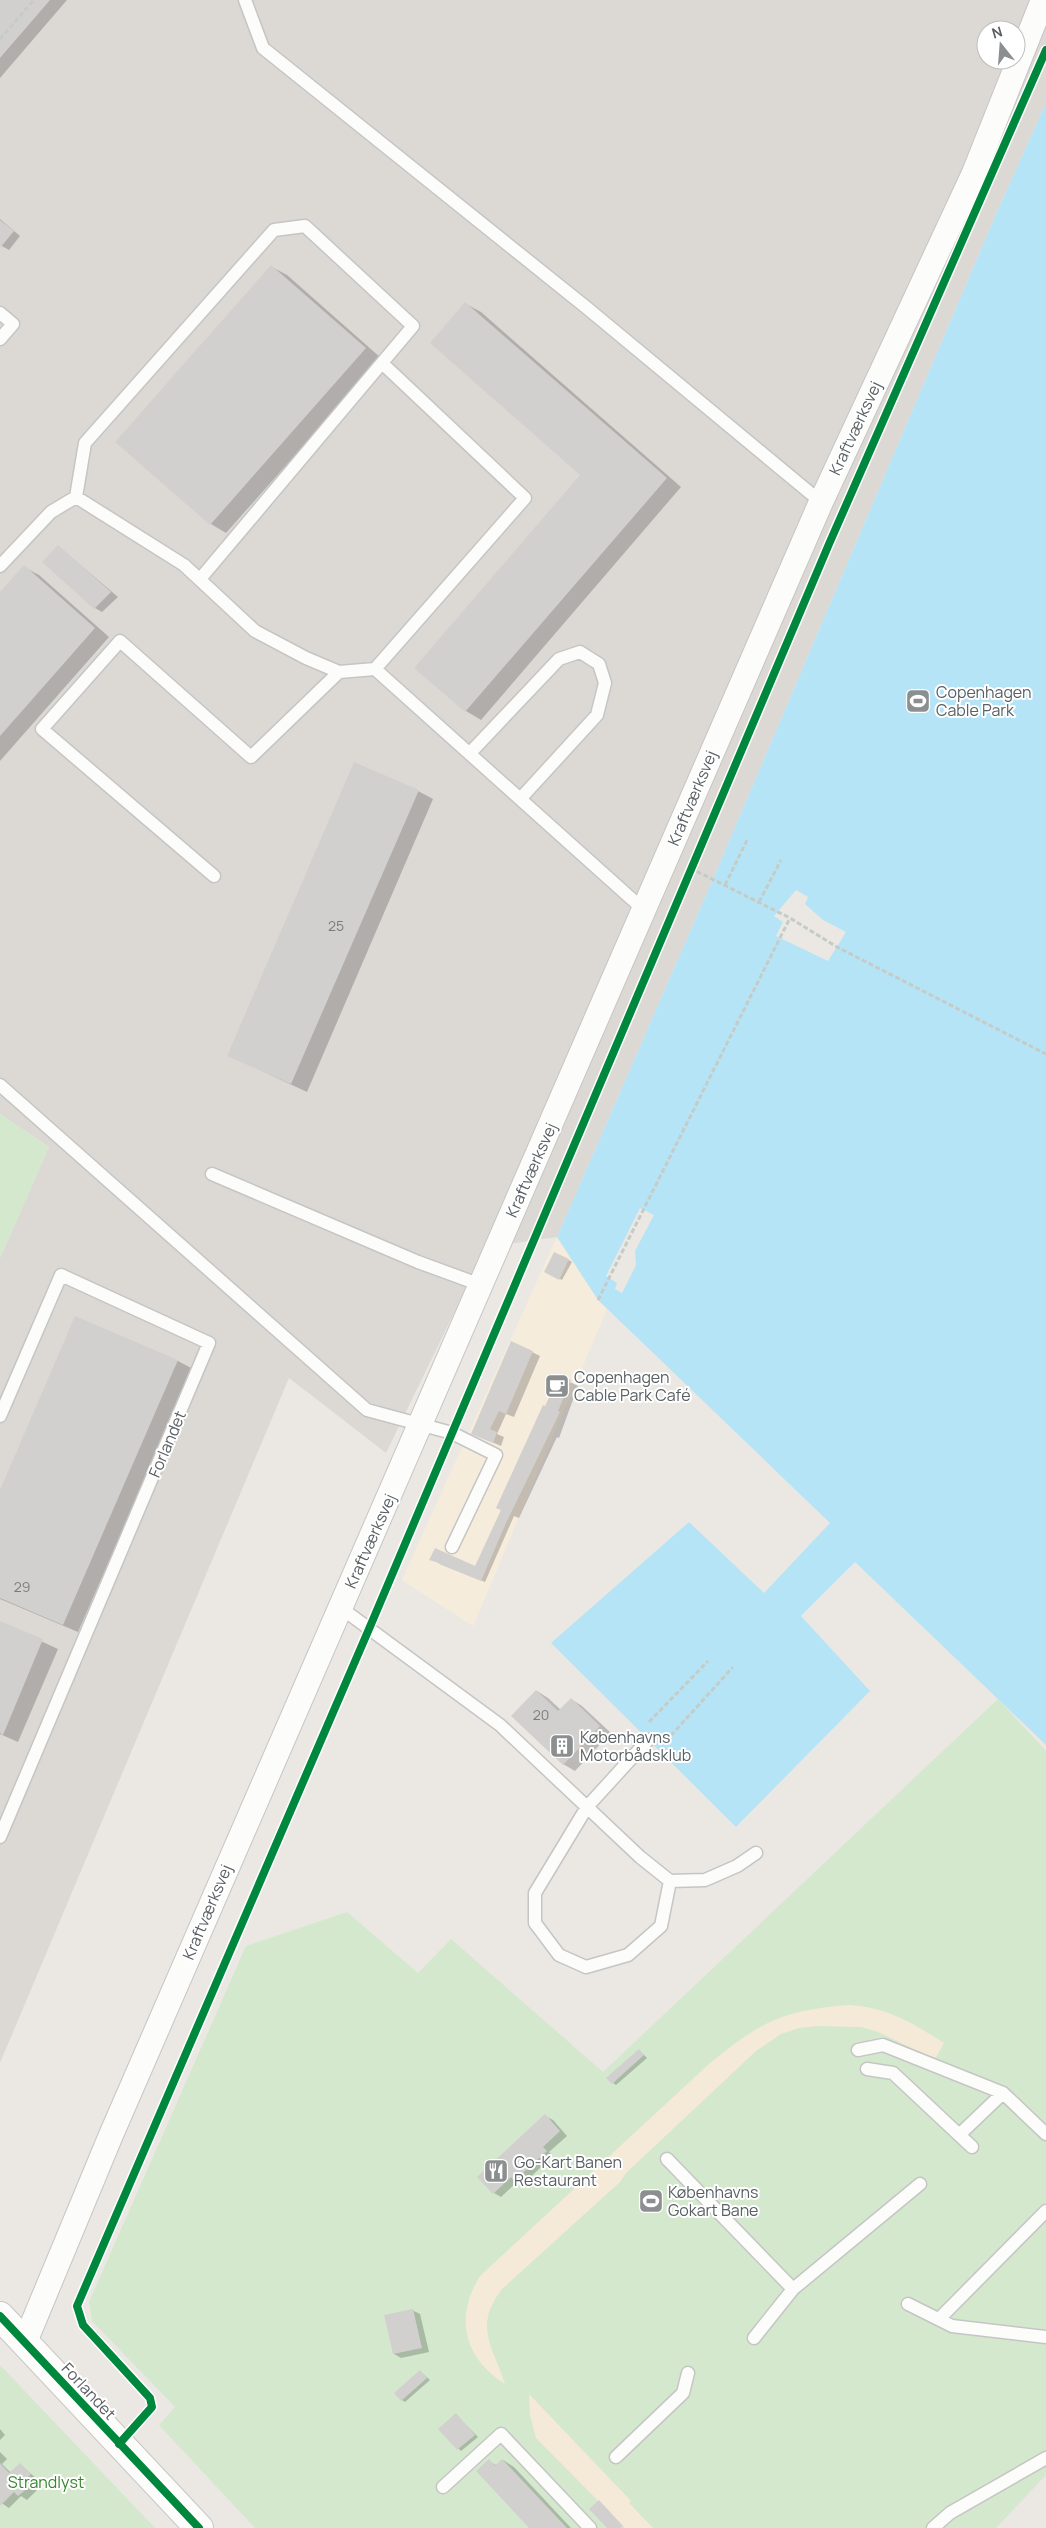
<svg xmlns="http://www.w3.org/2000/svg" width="1046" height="2528" font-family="Manrope,sans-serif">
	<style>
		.commercial { fill: #f6ecdc }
		.industrial { fill: #dcd9d5; fill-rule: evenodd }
		.green { fill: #d3e8cd }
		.sand { fill: #f5ead7 }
		.water { fill: #b6e4f7 }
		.pier { fill: #ebe8e4 }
		.shadow { fill: #0003 }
		.building { fill: #d2d0ce }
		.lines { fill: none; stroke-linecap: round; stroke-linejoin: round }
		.lane-casing { stroke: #c6c5c5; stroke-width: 15 }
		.street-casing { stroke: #c6c5c5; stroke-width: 26 }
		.secondary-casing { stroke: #c7c7c7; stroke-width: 30 }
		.path { stroke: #c5ccc8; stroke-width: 3; stroke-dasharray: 5 2.5; stroke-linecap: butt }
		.lane { stroke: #fcfcfb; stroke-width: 12 }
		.street { stroke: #fcfcfb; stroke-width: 24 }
		.secondary { stroke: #fcfcfb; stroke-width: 28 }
		.cycleway-casing { stroke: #fff; stroke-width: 11 }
		.cycleway { stroke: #00873e; stroke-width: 8 }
		.labels { text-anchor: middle; stroke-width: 4; stroke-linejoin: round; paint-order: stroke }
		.number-label { font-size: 14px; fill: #787c7f }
		.street-label { font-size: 16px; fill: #595f63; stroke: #fff }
		.poi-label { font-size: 16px; fill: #595f63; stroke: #fff; text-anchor: start }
		.park-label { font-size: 16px; fill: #35872e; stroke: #fff }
	</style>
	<rect width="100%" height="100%" fill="#ebe8e4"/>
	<path class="commercial" d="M557 1237 598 1300 607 1309 473 1626 402 1580Z"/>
	<path class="industrial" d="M0 0H1046V103L996 214 713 879 557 1237 486 1247 386 1453 289 1378 0 2063V1258L49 1147 0 1114ZM986 30H1016V60H986Z"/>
	<path class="green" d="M0 1114 49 1147 0 1258Z
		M998 1699 1046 1751V2475L996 2528H255L159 2425 175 2407 92 2321 89 2302 246 1946 347 1912 418 1973 451 1939 603 2072Z
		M0 2365 155 2528H0Z"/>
	<path class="sand" d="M849 2005C890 2008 910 2022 944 2043L935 2059 878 2032 861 2027 818 2026 799 2028 781 2034 756 2051 626 2173 620 2182 502 2289C473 2327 493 2346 505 2384 464 2358 454 2318 480 2276L710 2063C761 2022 782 2010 849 2005Z
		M529 2394 631 2501 629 2503 653 2528H625L536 2438 530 2415Z"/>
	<path class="water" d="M1046 103V1745L855 1562 801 1616 870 1691 736 1827 551 1643 689 1522 764 1593 830 1523 598 1300 557 1237 713 879 996 214Z"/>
	<path class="pier" d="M796 890 808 897 805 904 823 920 846 932 828 961 776 936 783 922 774 916Z
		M640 1208 654 1215 635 1251 636 1265 622 1293 615 1289 617 1283 606 1276Z"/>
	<path class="shadow" d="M0 0H67L0 78Z
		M0 219 20 236 9 250 0 245Z
		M272 267 287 275 381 358 226 533 211 524Z
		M466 304 481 312 681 487 481 720 466 711 415 668 582 475Z
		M58 546 118 597 102 612 95 608Z
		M24 567 39 575 109 637 0 761V594Z
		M418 791 433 799 307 1092 228 1055Z
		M569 1260 572 1262 562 1280 546 1272Z
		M76 1318 178 1361 193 1369 78 1632 0 1599V1493Z
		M532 1352 540 1356 514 1417 506 1414 497 1434 504 1437 501 1446 473 1434Z
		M560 1377 578 1386 559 1438 557 1437 519 1518 514 1516 485 1582 434 1561 436 1549 476 1567Z
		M0 1622 58 1649 18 1742 0 1734Z
		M537 1691 548 1698 561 1710 571 1699 582 1706 611 1733 575 1771 563 1764Z
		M639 2050 647 2058 616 2085 613 2083Z
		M545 2116 553 2120 567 2136 549 2152 553 2156 523 2184 518 2181 501 2197 494 2193Z
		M412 2310 420 2314 429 2352 401 2358 394 2354Z
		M420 2371 430 2380 405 2402 402 2400Z
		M456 2415 478 2437 461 2451 440 2429Z
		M0 2429 5 2435 0 2440Z
		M0 2452 7 2459 2 2464 11 2473 20 2464 37 2479 31 2485 37 2490 27 2500 21 2496 9 2508 0 2502Z
		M503 2460 514 2467 571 2528H531L489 2461 497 2466Z"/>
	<path class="building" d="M0 0H50L0 58Z
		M0 220 14 231 0 248Z
		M271 265 366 348 210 525 115 442Z
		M465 302 667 478 465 712 414 668 580 475 430 343Z
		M58 545 111 592 94 609 42 562Z
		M24 565 95 628 0 736V592Z
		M354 762 419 790 291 1084 227 1056Z
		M554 1252 569 1259 559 1280 544 1272Z
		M75 1316 178 1360 63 1625 0 1598V1490Z
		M511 1341 533 1351 506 1414 499 1411 490 1429 497 1432 493 1443 471 1434Z
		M560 1375 571 1380 558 1411 560 1412 506 1523 481 1581 439 1564 442 1556 439 1563 429 1560 435 1548 475 1566 501 1510 496 1508 543 1405 545 1406Z
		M0 1621 43 1639 3 1735 0 1733Z
		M536 1690 558 1711 571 1698 600 1726 563 1765 511 1716Z
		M639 2049 644 2055 612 2084 606 2078Z
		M545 2114 560 2131 543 2147 547 2151 514 2181 511 2177 493 2194 477 2177Z
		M413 2309 422 2348 393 2354 384 2315Z
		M420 2370 427 2378 401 2401 394 2393Z
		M456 2413 475 2435 457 2450 438 2429Z
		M489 2459 495 2466 502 2459 567 2528H529L476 2471Z
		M0 2463 9 2473 20 2463 31 2474 25 2480 30 2486 18 2496 14 2492 0 2506Z
		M599 2500 623 2526 620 2528H607L589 2509Z"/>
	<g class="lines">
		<defs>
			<path id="lane" d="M245 0 263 48 587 308 821 502
				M0 313 13 324 0 339
				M76 497 85 443 274 230 305 226 413 326 200 579
				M0 566 51 512 76 497 184 565 255 631 306 658 339 672 375 669 644 910
				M375 669 525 498 382 363
				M470 753 559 659 580 652 599 664 605 683 597 715 521 798
				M214 876 42 729 120 641 251 757 339 672
				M0 1085 367 1410 452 1433 496 1455 452 1547
				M212 1174 418 1262 481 1285
				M0 1416 61 1275 209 1343 0 1837
				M341 1608 500 1725 640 1857 670 1881 705 1880 737 1866 756 1853
				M648 1740 587 1807 535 1893V1923L559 1955 586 1967 628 1955 661 1926 670 1881
				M858 2050 883 2045 1003 2093 1046 2134
				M867 2069 893 2073 972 2147
				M959 2135 1003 2093
				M667 2159 793 2289
				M908 2304 952 2326 1046 2337
				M939 2319 1046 2211
				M754 2338 793 2289 920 2184
				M616 2457 683 2393 688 2373
				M443 2487 501 2434 590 2528
				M933 2528 950 2513 1046 2458"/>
			<path id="street" d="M25 2342 111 2135 821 502 974 173 1043 0"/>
			<path id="secondary" d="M0 2316 199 2528"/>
		</defs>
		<use href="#lane" class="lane-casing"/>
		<use href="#street" class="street-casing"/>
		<use href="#secondary" class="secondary-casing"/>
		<path class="path" d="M0 39 34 0
			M690 868 790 918 837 947 1046 1054
			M725 885 748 838
			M759 902 781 860
			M598 1300 790 918
			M649 1722 708 1661
			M666 1741 733 1667"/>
		<use href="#lane" class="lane"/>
		<use href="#street" class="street"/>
		<use href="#secondary" class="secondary"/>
		<defs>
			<path id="cycleway" d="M0 2316 199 2528
				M119 2444 152 2407 150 2398 83 2325 77 2306 369 1629 829 544 1046 50"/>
		</defs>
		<use href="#cycleway" class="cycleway-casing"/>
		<use href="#cycleway" class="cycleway"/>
	</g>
	<defs>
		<symbol id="stadium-square" viewBox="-11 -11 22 22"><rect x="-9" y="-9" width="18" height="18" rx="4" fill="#8c8f90" stroke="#fff"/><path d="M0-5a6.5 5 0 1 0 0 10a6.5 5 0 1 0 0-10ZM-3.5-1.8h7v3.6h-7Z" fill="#fff"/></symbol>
		<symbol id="cafe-square" viewBox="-11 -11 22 22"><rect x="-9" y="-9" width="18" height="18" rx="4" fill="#8c8f90" stroke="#fff"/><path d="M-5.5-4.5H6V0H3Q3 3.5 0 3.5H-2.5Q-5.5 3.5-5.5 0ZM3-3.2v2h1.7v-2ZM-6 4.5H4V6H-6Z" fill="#fff"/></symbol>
		<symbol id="building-square" viewBox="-11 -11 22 22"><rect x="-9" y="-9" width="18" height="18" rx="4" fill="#8c8f90" stroke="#fff"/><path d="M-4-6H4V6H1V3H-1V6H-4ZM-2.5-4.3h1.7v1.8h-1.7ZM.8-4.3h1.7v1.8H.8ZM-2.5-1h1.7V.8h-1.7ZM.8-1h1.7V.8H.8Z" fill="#fff"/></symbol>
		<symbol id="restaurant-square" viewBox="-11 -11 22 22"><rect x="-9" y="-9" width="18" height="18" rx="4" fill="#8c8f90" stroke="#fff"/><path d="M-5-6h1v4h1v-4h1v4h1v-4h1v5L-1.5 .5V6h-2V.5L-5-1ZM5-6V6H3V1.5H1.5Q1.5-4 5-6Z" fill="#fff"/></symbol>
	</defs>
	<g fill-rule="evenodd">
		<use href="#stadium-square" x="904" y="687" width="28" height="28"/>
		<use href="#cafe-square" x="543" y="1372" width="28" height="28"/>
		<use href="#building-square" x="548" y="1732" width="28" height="28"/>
		<use href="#restaurant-square" x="482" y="2157" width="28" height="28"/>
		<use href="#stadium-square" x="637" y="2187" width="28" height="28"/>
	</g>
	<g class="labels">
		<g class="number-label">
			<text x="336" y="931">25</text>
			<text x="22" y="1592">29</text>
			<text x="541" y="1720">20</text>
		</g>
		<g class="street-label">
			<text transform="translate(855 428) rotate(-65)" y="6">Kraftværksvej</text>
			<text transform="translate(692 798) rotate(-67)" y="6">Kraftværksvej</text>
			<text transform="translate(531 1170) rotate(-66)" y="6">Kraftværksvej</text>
			<text transform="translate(167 1444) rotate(-67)" y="6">Forlandet</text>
			<text transform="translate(370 1541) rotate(-66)" y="6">Kraftværksvej</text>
			<text transform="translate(207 1912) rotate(-67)" y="6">Kraftværksvej</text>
			<text transform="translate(89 2391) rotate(47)" y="6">Forlandet</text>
		</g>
		<g class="poi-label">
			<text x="936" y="698">Copenhagen<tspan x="936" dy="18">Cable Park</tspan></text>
			<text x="574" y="1383">Copenhagen<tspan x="574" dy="18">Cable Park Café</tspan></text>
			<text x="580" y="1743">Københavns<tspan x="580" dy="18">Motorbådsklub</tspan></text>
			<text x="514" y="2168">Go-Kart Banen<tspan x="514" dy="18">Restaurant</tspan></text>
			<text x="668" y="2198">Københavns<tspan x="668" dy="18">Gokart Bane</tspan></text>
		</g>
		<g class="park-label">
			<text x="46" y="2488">Strandlyst</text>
		</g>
	</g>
	<g transform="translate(1001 45) rotate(343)"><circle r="24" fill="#ffffff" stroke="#bdbfc1"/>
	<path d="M0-4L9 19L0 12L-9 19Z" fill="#8c8f90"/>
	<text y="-8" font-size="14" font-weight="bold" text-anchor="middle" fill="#595f63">N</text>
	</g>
</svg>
